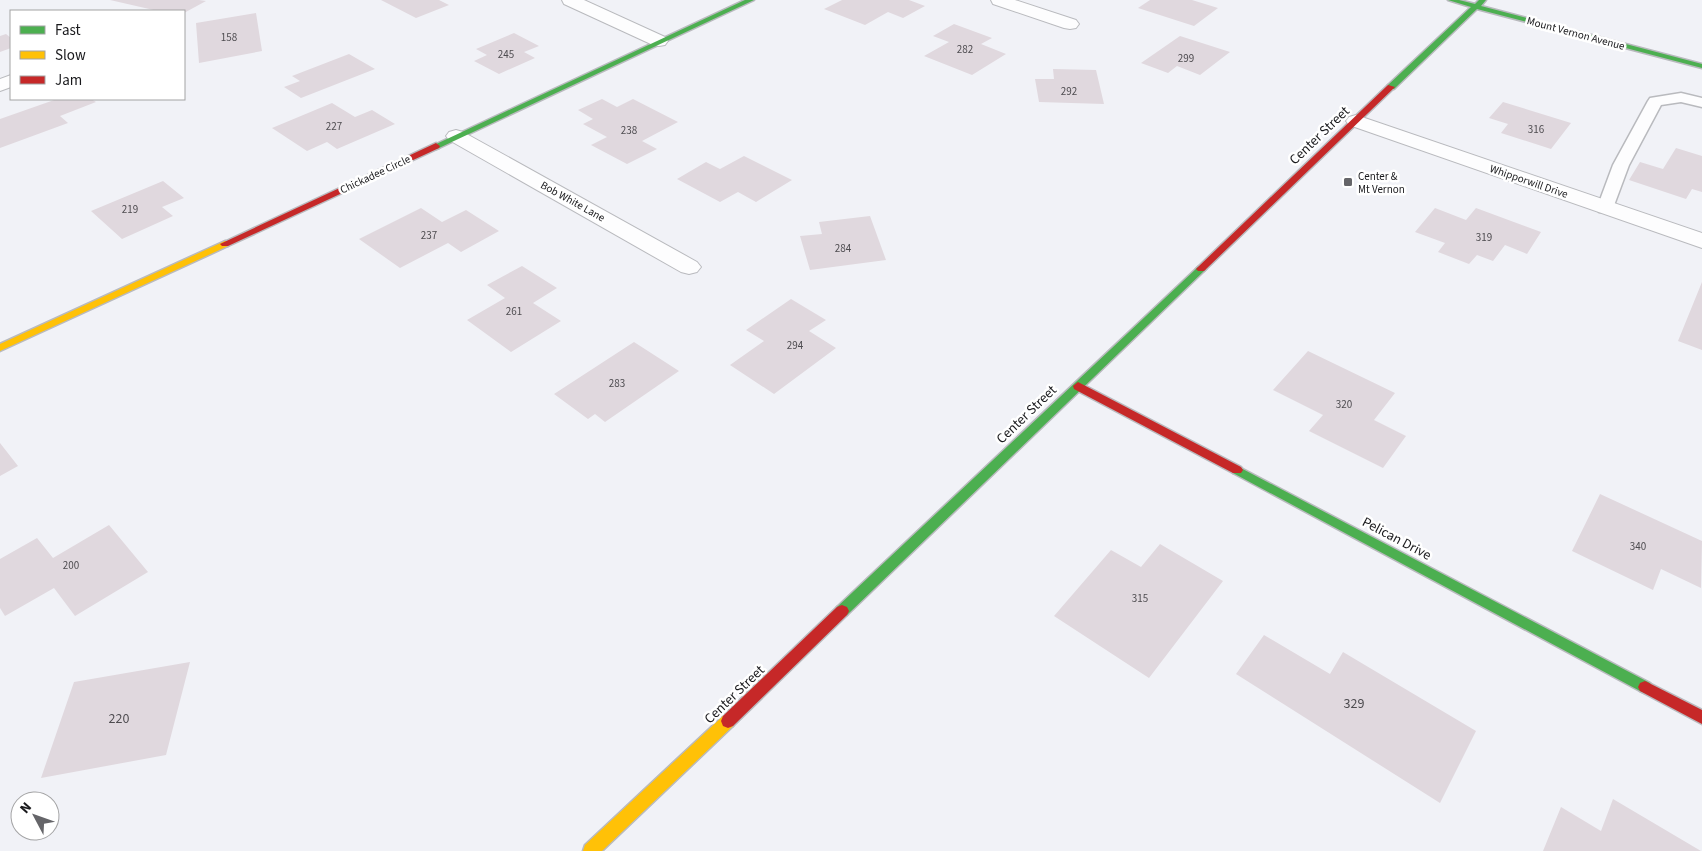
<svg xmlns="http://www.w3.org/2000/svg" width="1702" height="851" font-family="'Source Sans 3',sans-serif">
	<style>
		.building { fill: #e0d8de }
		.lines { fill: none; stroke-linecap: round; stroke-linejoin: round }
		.lane-casing { stroke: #b9babe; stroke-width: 3 }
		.street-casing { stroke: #b9babe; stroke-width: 2 }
		.fast-casing { stroke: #b9babe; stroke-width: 3 }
		.slow-casing { stroke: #b9babe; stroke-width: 3 }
		.jam-casing { stroke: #b9babe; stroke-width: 3 }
		.lane { fill: #fdfdfe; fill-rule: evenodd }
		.street { fill: #fdfdfe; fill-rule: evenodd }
		.fast { fill: #4caf50; fill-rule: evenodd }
		.slow { fill: #ffc107; fill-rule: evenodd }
		.jam { fill: #c62828; fill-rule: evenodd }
		.poi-dot { fill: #656569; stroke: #fff; stroke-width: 2 }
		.labels { text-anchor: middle; stroke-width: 5; stroke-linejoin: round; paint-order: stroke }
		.far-street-label { font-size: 11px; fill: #19191c; stroke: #fff }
		.number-label { font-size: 11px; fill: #4e4c50 }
		.far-poi-label { font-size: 11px; fill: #19191c; stroke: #fff; text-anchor: start }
		.street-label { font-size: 14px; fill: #19191c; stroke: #fff }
		.near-number-label { font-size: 14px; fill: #4e4c50 }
	</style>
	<rect width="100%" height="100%" fill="#f1f2f7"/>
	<path class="building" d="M110 0H199L206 1 184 13V11H158Z
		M381 0H439L449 5 416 18Z
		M842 0H909L925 6 903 18 888 12 865 25 824 9Z
		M1150 0H1192L1218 8 1194 26 1138 8Z
		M256 13 262 51 199 63 196 23Z
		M954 24 992 38 981 44 1006 54 972 75 924 56 949 42 933 36Z
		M514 33 539 46 524 52 535 58 499 74 474 61 487 55 476 49Z
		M6 34 11 38V48L0 52V36Z
		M1180 36 1230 52 1200 75 1177 66 1168 73 1141 63Z
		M349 54 375 69 301 98 284 87 300 81 292 76Z
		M1053 69 1096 70 1104 104 1039 102 1035 79H1054Z
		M57 99H91L96 102 60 116 68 123 0 148V119Z
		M602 99 617 107 633 99 678 122 642 141 657 149 627 164 591 145 607 137 583 124 593 119 578 110Z
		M1503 102 1571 123 1551 149 1501 133 1508 124 1489 118Z
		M332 103 355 117 372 110 395 124 337 149 327 142 307 151 272 128Z
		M1676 148 1702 156V192L1692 189 1686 199 1629 180 1640 162 1663 169Z
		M744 156 792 180 756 202 738 192 720 202 677 179 706 162 720 169Z
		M163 181 184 198 162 207 173 216 122 239 91 211Z
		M421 208 442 222 466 210 499 231 461 252 448 243 400 268 359 239Z
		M1435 208 1466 220 1476 208 1541 232 1527 254 1505 245 1493 261 1477 255 1469 264 1438 252 1445 243 1415 232Z
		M870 216 886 260 810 270 800 236 822 234 819 222Z
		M522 266 557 288 533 303 561 321 511 352 467 320 505 298 487 285Z
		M1702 282V350L1678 341Z
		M791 299 826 320 809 331 836 348 774 394 730 365 764 341 746 330Z
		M634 342 679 371 605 422 595 414 588 419 554 394Z
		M1308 351 1395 393 1374 420 1406 436 1383 468 1309 431 1323 415 1273 390Z
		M0 443 18 466 0 476Z
		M1600 494 1702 541 1701 588 1661 569 1653 590 1572 551Z
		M109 525 148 572 75 616 54 588 5 616 0 608V559L37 538 53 558Z
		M1160 544 1223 581 1149 678 1054 616 1111 550 1141 567Z
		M1264 635 1330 674 1343 652 1476 731 1440 803 1236 674Z
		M190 662 166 755 41 778 74 682Z
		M1613 799 1701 851H1543L1561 807 1601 831Z"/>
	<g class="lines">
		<defs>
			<path id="lane" d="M1681 93 1702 98V107L1681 102 1661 105 1629 165 1613 208 1611 212H1599L1597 208 1613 165 1648 101 1650 98Z"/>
			<path id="street" d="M562 0H584L665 37 668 41 665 45 659 46 653 45 564 4Z
				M991 0H1015L1076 20 1079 24 1076 28 1070 29 1064 28 993 4Z
				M11 75V87L0 91V79Z
				M1356 115 1702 233V248L1349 125 1346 121 1349 117Z
				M456 130 463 132 697 262 701 267 697 272 689 274 681 272 449 140 446 136 449 132Z"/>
			<path id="fast" d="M745 0H754L439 148 436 149 432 146Z
				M1448 0H1459L1475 4 1479 0H1486L1481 6 1702 64V68L1477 9 1394 89H1388V85L1471 7Z
				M1201 266 1206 269 1204 271 847 615 842 617 837 615 835 611 837 607 1198 267Z
				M1237 466 1650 683 1652 687 1650 691 1645 693 1640 691 1233 473 1231 470 1233 467Z"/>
			<path id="slow" d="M225 241 228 242V246L0 351V344Z
				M728 714 733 716 735 721 733 726 602 851H583L585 845 723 716Z"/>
			<path id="jam" d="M1388 85 1395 87 1204 271H1198L1196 269 1198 267Z
				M436 143 440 146 439 148 228 246H222L220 244Z
				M1078 382 1241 467 1243 470 1241 473H1233L1074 389 1073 386Z
				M842 605 847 607 849 611 847 615 733 726 728 728 723 726 721 721 723 716 837 607Z
				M1645 681 1702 710V724L1640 691 1638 687 1640 683Z"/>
		</defs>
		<use href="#lane" class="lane-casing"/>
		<use href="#street" class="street-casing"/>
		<use href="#fast" class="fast-casing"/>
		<use href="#slow" class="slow-casing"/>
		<use href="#jam" class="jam-casing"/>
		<use href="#lane" class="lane"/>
		<use href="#street" class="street"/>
		<use href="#fast" class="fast"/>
		<use href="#slow" class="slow"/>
		<use href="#jam" class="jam"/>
	</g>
	<rect class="poi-dot" x="1343" y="177" width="10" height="10" rx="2.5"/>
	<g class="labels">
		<g class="far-street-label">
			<text transform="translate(1576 33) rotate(15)" y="4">Mount Vernon Avenue</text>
			<text transform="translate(375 174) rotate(-25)" y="4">Chickadee Circle</text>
			<text transform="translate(1529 181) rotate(19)" y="4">Whipporwill Drive</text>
			<text transform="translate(573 201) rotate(29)" y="4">Bob White Lane</text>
		</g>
		<g class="number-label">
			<text x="229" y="41">158</text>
			<text x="965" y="53">282</text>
			<text x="506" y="58">245</text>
			<text x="1186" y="62">299</text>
			<text x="1069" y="95">292</text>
			<text x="334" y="130">227</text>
			<text x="1536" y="133">316</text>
			<text x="629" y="134">238</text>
			<text x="130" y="213">219</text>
			<text x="429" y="239">237</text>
			<text x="1484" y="241">319</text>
			<text x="843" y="252">284</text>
			<text x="514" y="315">261</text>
			<text x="795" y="349">294</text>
			<text x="617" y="387">283</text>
			<text x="1344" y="408">320</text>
			<text x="1638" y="550">340</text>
			<text x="71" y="569">200</text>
			<text x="1140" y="602">315</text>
		</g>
		<g class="far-poi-label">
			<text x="1358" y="180">Center &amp;<tspan x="1358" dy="13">Mt Vernon</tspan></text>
		</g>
		<g class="street-label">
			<text transform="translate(1319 135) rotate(-44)" y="5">Center Street</text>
			<text transform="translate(1026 414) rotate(-44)" y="5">Center Street</text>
			<text transform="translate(1397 538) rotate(28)" y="5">Pelican Drive</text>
			<text transform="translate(734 694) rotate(-44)" y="5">Center Street</text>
		</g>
		<g class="near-number-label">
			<text x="1354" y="708">329</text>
			<text x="119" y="723">220</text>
		</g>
	</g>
	<rect x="10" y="10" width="175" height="90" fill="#ffffff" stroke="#a3a3a4"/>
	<rect x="20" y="26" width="25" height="8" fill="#4caf50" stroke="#a3a3a4"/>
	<text x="55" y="35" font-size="15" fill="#19191c">Fast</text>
	<rect x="20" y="51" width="25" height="8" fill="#ffc107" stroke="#a3a3a4"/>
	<text x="55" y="60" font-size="15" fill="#19191c">Slow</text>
	<rect x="20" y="76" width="25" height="8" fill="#c62828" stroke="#a3a3a4"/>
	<text x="55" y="85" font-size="15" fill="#19191c">Jam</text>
	<g transform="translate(35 816) rotate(311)"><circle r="24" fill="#ffffff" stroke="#a3a3a4"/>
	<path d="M0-4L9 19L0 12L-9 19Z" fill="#656569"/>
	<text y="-8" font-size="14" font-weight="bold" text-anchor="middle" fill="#19191c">N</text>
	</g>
</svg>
